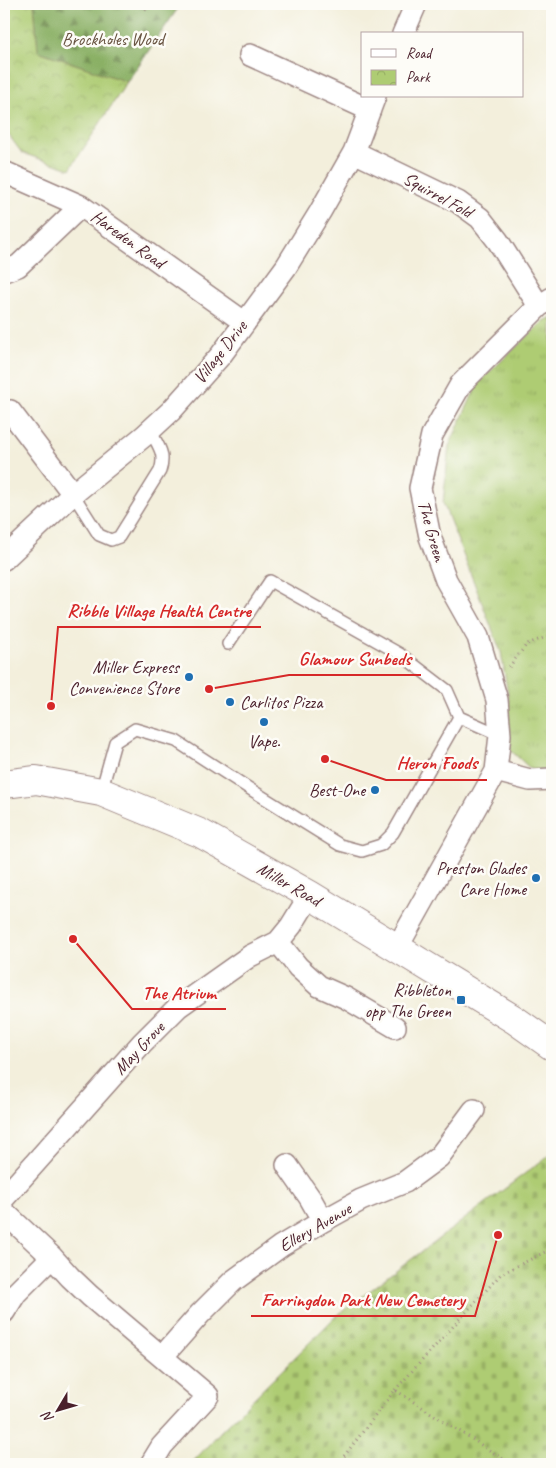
<svg xmlns="http://www.w3.org/2000/svg" width="556" height="1468" font-family="Caveat,sans-serif">
	<style>
		.grass { fill: url(#grass-tufts); stroke: #7c764f }
		.forest { fill: url(#forest-firs); stroke: #6a6848 }
		.cemetery { fill: url(#cemetery-stones); stroke: #7c764f }
		.park { fill: url(#park-crowns); stroke: #7c764f }
		.lines { fill: none; stroke-linecap: round; stroke-linejoin: round }
		.lane-casing { stroke: #9e8784; stroke-width: 14 }
		.street-casing { stroke: #9e8784; stroke-width: 24 }
		.secondary-casing { stroke: #9e8784; stroke-width: 30 }
		.path { stroke: #9e8784; stroke-width: 3; stroke-dasharray: 1 4; stroke-linecap: butt }
		.lane { stroke: #fff; stroke-width: 11 }
		.street { stroke: #fff; stroke-width: 21 }
		.secondary { stroke: #fff; stroke-width: 28 }
		.poi-dot { fill: #1f6fb2; stroke: #fdfcf7; stroke-width: 2 }
		.labels { text-anchor: middle; stroke-width: 5; stroke-linejoin: round; paint-order: stroke }
		.park-label { font-size: 18px; fill: #685341; stroke: #fdfcf7 }
		.street-label { font-size: 18px; fill: #4a1f2b; stroke: #fdfcf7 }
		.poi-label { font-size: 18px; fill: #4a1f2b; stroke: #fdfcf7; text-anchor: end }
		.leader { fill: none; stroke: #d62828; stroke-width: 2 }
		.callout-dot { fill: #d62828; stroke: #fdfcf7; stroke-width: 2 }
		.callout-label { font-size: 19px; text-anchor: middle; font-weight: bold; fill: #d62828; stroke: #fdfcf7; stroke-width: 5; stroke-linejoin: round; paint-order: stroke }
	</style>
	<defs>
		<pattern id="grass-tufts" width="24" height="20" patternUnits="userSpaceOnUse" patternTransform="scale(1.25)"><rect width="24" height="20" fill="#aecc73"/><path d="M3 7l-1-3M5 7V3M7 7l1-3M15 17l-1-3M17 17v-4M19 17l1-3" fill="none" stroke="#97af64"/></pattern>
		<pattern id="forest-firs" width="22" height="20" patternUnits="userSpaceOnUse" patternTransform="scale(1.25)"><rect width="22" height="20" fill="#8ab065"/><path d="M5 1l3.5 6h-7zM16 11l3.5 6h-7z" fill="#738f53"/></pattern>
		<pattern id="cemetery-stones" width="16" height="16" patternUnits="userSpaceOnUse" patternTransform="scale(1.25)"><rect width="16" height="16" fill="#aecc73"/><path d="M2 7V4a2 2 0 0 1 4 0v3zM10 15v-3a2 2 0 0 1 4 0v3z" fill="#97af64"/></pattern>
		<pattern id="park-crowns" width="20" height="18" patternUnits="userSpaceOnUse" patternTransform="scale(1.25)"><rect width="20" height="18" fill="#aecc73"/><path d="M2 6a3 3 0 1 1 6 0M12 15a3 3 0 1 1 6 0" fill="none" stroke="#97af64"/></pattern>
	</defs>
	<rect width="100%" height="100%" fill="#fdfcf7"/>
	<filter id="ink" filterUnits="userSpaceOnUse"><feTurbulence type="fractalNoise" baseFrequency=".02" numOctaves="2"/><feDisplacementMap in="SourceGraphic" scale="10" xChannelSelector="R" yChannelSelector="G"/><feConvolveMatrix kernelMatrix="1 2 1 2 8 2 1 2 1" color-interpolation-filters="sRGB"/></filter>
	<filter id="wash" filterUnits="userSpaceOnUse"><feTurbulence type="fractalNoise" baseFrequency=".0096" numOctaves="4" result="noise"/><feDisplacementMap in="SourceGraphic" scale="20" xChannelSelector="R" yChannelSelector="G"/><feGaussianBlur stdDeviation="1.12" result="paint"/><feColorMatrix in="noise" values="0 0 0 0 0 0 0 0 0 0 0 0 0 0 0 0 0 1.4 0 .05"/><feComposite in="paint" operator="in"/></filter>
	<g filter="url(#wash)">
		<rect width="100%" height="100%" fill="#f3efdc"/>
		<path class="grass" d="M552 317V770L533 771 509 749V701L501 652 443 503 449 446 478 383 544 321Z"/>
		<path class="forest" d="M34 4H181L127 82 38 51Z"/>
		<path class="cemetery" d="M552 1153V1464H191L222 1430 335 1317Z"/>
		<path class="park" d="M6 4H34L38 51 127 82 70 169 22 153 4 129V20Z"/>
	</g>
	<g filter="url(#ink)">
		<g class="lines">
			<defs>
				<path id="lane" d="M73 494 99 535 111 540 119 537 160 471C166 453 158 446 150 430
					M228 644 270 581 400 654 447 690 459 717
					M101 792 115 742 135 729 176 741 250 789 340 845 362 851 381 845 393 833 459 717 500 735"/>
				<path id="street" d="M403 34 416 4
					M250 55 370 110
					M354 152 458 202 480 218 498 241 539 306
					M4 172 81 206 244 322
					M4 271 18 266 81 206
					M10 411 73 494
					M4 559 73 494 144 436 171 411 221 355 286 267 320 212 354 152 375 96
					M496 771 530 780 552 779
					M278 942 291 926 310 895
					M397 948 496 771 500 735 497 700 478 637 446 580 430 537 420 488 432 435 461 384 539 306 552 298
					M287 1165 310 1198 323 1221
					M4 1198 142 1043 178 1007 250 956 278 942 298 967 319 986 346 998 395 1027
					M4 1212 52 1257 70 1277 90 1296 208 1396 162 1446 151 1464
					M4 1312 16 1293 52 1257
					M162 1357 200 1314 233 1281 281 1246 323 1221 361 1200 405 1182 439 1157 474 1110"/>
				<path id="secondary" d="M4 784 36 780 101 792 200 833 310 895 397 948 515 1020 552 1046"/>
			</defs>
			<use href="#lane" class="lane-casing"/>
			<use href="#street" class="street-casing"/>
			<use href="#secondary" class="secondary-casing"/>
			<path class="path" d="M145 4V9L151 4
				M509 667 527 644 552 635
				M395 1390 501 1274 545 1252 552 1253
				M338 1464 395 1390 511 1464"/>
			<use href="#lane" class="lane"/>
			<use href="#street" class="street"/>
			<use href="#secondary" class="secondary"/>
		</g>
	</g>
	<g class="poi-dot">
		<circle cx="189" cy="677" r="5"/>
		<circle cx="230" cy="702" r="5"/>
		<circle cx="264" cy="722" r="5"/>
		<circle cx="375" cy="790" r="5"/>
		<circle cx="536" cy="878" r="5"/>
		<rect x="456" y="995" width="10" height="10" rx="2.5"/>
	</g>
	<g class="labels">
		<g class="park-label">
			<text x="113" y="45">Brockholes Wood</text>
		</g>
		<g class="street-label">
			<text transform="translate(438 195) rotate(29)" y="6">Squirrel Fold</text>
			<text transform="translate(128 239) rotate(36)" y="6">Hareden Road</text>
			<text transform="translate(220 352) rotate(-52)" y="6">Village Drive</text>
			<text transform="translate(432 531) rotate(74)" y="6">The Green</text>
			<text transform="translate(289 884) rotate(30)" y="6">Miller Road</text>
			<text transform="translate(139 1048) rotate(-47)" y="6">May Grove</text>
			<text transform="translate(315 1227) rotate(-30)" y="6">Ellery Avenue</text>
		</g>
		<g class="poi-label">
			<text x="179" y="673">Miller Express<tspan x="179" dy="21">Convenience Store</tspan></text>
			<text x="240" y="708" text-anchor="start">Carlitos Pizza</text>
			<text x="264" y="747" text-anchor="middle">Vape.</text>
			<text x="365" y="796">Best-One</text>
			<text x="526" y="874">Preston Glades<tspan x="526" dy="21">Care Home</tspan></text>
			<text x="451" y="996">Ribbleton<tspan x="451" dy="21">opp The Green</tspan></text>
		</g>
	</g>
	<path class="leader" d="M51 706L58 627H261M209 689L289 675H421M325 759L386 780H487M73 939L132 1009H226M498 1235L475 1316H251"/>
	<g class="callout-dot">
		<circle cx="51" cy="706" r="5"/>
		<circle cx="209" cy="689" r="5"/>
		<circle cx="325" cy="759" r="5"/>
		<circle cx="73" cy="939" r="5"/>
		<circle cx="498" cy="1235" r="5"/>
	</g>
	<g class="callout-label">
		<text x="159" y="617">Ribble Village Health Centre</text>
		<text x="355" y="665">Glamour Sunbeds</text>
		<text x="437" y="769">Heron Foods</text>
		<text x="179" y="999">The Atrium</text>
		<text x="363" y="1306">Farringdon Park New Cemetery</text>
	</g>
	<rect width="556" height="1468" fill="none" stroke="#fdfcf7" stroke-width="20"/>
	<rect x="361" y="32" width="162" height="65" fill="#fdfcf7" stroke="#b5a4a5"/>
	<rect x="371" y="49" width="25" height="8" fill="#ffffff" stroke="#b5a4a5"/>
	<text x="406" y="58" font-size="15" fill="#4a1f2b">Road</text>
	<rect x="371" y="70" width="25" height="15" fill="url(#park-crowns)" stroke="#b5a4a5"/>
	<text x="406" y="82" font-size="15" fill="#4a1f2b">Park</text>
	<g transform="translate(58 1410) rotate(232)" stroke="#fdfcf7" stroke-width="4" paint-order="stroke">
	<path d="M0-4L9 19L0 12L-9 19Z" fill="#4a1f2b"/>
	<text y="-8" font-size="14" font-weight="bold" text-anchor="middle" fill="#4a1f2b">N</text>
	</g>
</svg>
